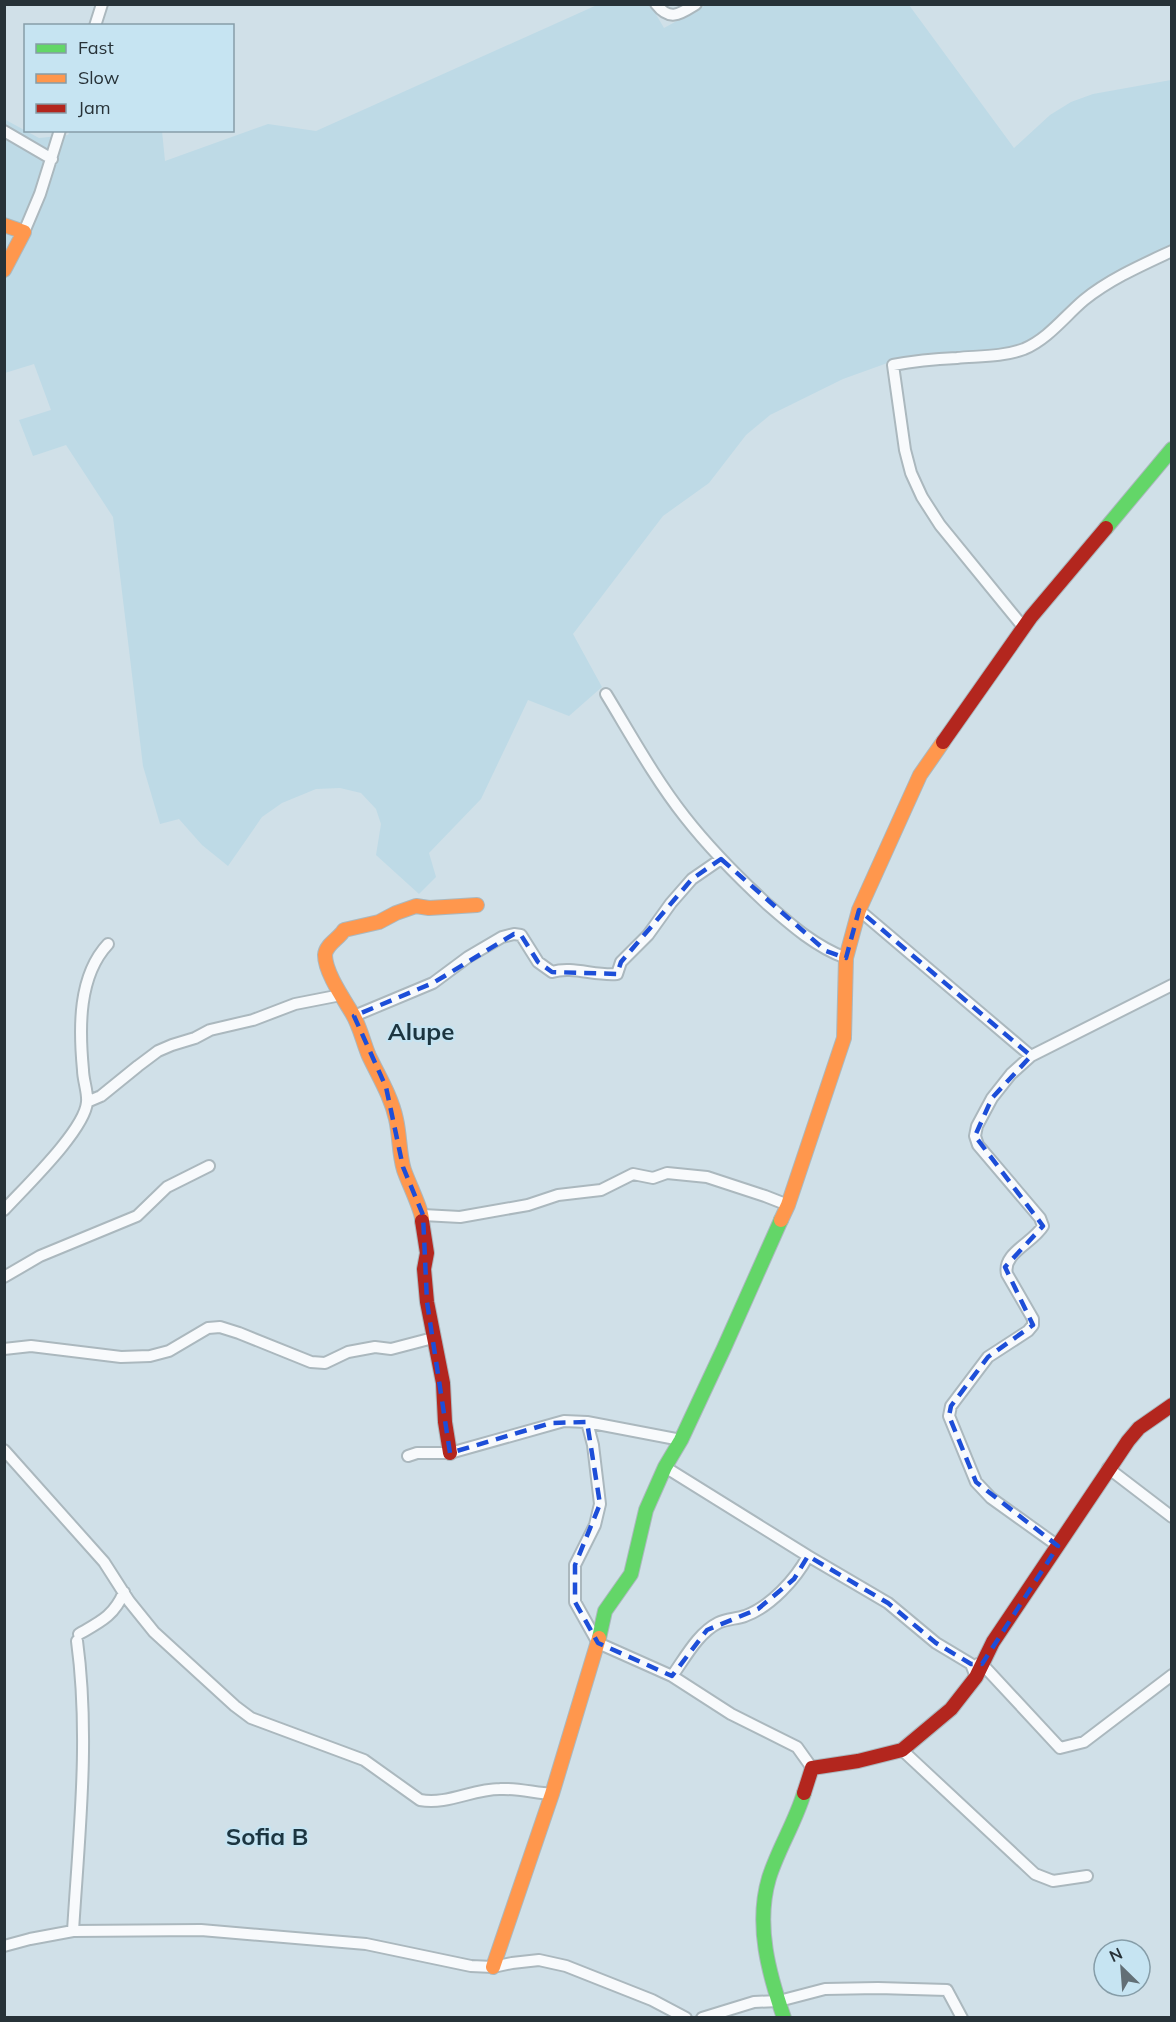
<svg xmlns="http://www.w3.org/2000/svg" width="1176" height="2022" font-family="Mulish,sans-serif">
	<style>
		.built { fill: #bedae6 }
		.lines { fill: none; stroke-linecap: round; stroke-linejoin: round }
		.street-casing { stroke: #abb8be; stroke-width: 14 }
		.fast-casing { stroke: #abb8be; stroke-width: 16 }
		.slow-casing { stroke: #abb8be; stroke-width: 16 }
		.jam-casing { stroke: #abb8be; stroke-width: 16 }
		.street { stroke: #f8fafc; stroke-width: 10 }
		.fast { stroke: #63d668; stroke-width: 14 }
		.slow { stroke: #ff974d; stroke-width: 14 }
		.jam { stroke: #b3261e; stroke-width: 14 }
		.marked { fill: none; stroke: #1d4ed8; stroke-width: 4.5; stroke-dasharray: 12 8; stroke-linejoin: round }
		.labels { text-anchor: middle; stroke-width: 4.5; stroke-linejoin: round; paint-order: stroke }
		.quarter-label { font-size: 24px; font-weight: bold; fill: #1c3540; stroke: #c6e4f2 }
	</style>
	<rect width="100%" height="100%" fill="#d0e0e8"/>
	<path class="built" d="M597 5H648L654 11 664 28 706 5H909L1014 148 1050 115 1071 102 1093 94 1171 80V247L1053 323 1030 340 1016 347 1004 350 893 361 843 379 770 415 746 435 709 483 663 516 573 634 602 687 569 716 528 700 481 799 429 853 436 877 419 894 376 855 381 824 376 809 361 793 340 788 316 789 282 803 262 817 228 866 202 845 179 819 160 824 143 766 113 517 66 445 33 456 19 420 51 410 34 364 5 373 4 119 39 138 68 135 70 131H162L165 161 268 124 316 131Z"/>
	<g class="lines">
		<defs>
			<path id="street" d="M656 4C670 22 680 14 696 4
				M95 26 102 4
				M4 131 52 159
				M24 232 40 194 60 130
				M1024 628 940 525 922 497 911 473 905 450 893 365C914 361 935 359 957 358 979 356 1002 357 1024 349 1048 339 1065 316 1084 300 1110 279 1142 265 1172 251
				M606 694C631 735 655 779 685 817 710 849 738 877 767 904 791 925 816 947 846 958
				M859 910 1031 1056
				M354 1016 433 983 468 957 502 937 514 934 521 935 538 962 552 972C572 966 595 976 617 974L621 962 648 935 671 903 692 879 721 859
				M87 1102 101 1096 138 1066 158 1051 172 1045 195 1038 210 1030 253 1020 295 1004 341 995
				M4 1210C24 1188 85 1130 87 1102 88 1092 83 1080 83 1070 79 1028 78 976 108 944
				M423 1215 460 1217 528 1205 558 1195 601 1190 633 1174 653 1178 667 1173 707 1177 765 1196 788 1205
				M4 1277 40 1256 137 1216 167 1187 209 1166
				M4 1349 31 1346 121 1357 150 1356 169 1351 208 1328 220 1327 239 1333 311 1362 325 1363 348 1352 375 1347 391 1349 433 1338
				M587 1422 593 1445 600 1504 595 1525 575 1565V1602L598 1643 672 1676 731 1714 797 1747 812 1768
				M4 1450 104 1562 129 1601 154 1632 235 1706 251 1718 364 1760 420 1800C448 1805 472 1789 500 1789 517 1788 535 1793 552 1794
				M408 1456 417 1453H450L564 1421 587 1422 681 1440
				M665 1467 808 1556 888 1603 936 1643 971 1664 976 1677
				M1108 1468 1172 1517
				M1058 1546 991 1498 976 1482 949 1416 951 1406 988 1357 1028 1331 1033 1325V1319L1007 1274C1002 1253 1033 1243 1043 1226L1040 1218 978 1145 975 1136 977 1126 992 1098 1011 1074 1031 1056 1172 985
				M79 1634C100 1622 114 1616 124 1592
				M978 1664H982L1060 1748 1084 1742 1172 1675
				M672 1676C685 1658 698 1633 718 1623 726 1619 736 1619 745 1616 770 1607 796 1579 808 1556
				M902 1750 1035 1874 1053 1881 1087 1876
				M73 1931C79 1834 90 1737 77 1641
				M4 1946 30 1939 73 1931 201 1930 366 1944 471 1966 493 1967 512 1963 539 1960 566 1966 652 2000 686 2018
				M702 2018 754 2002 779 2001 825 1989 878 1988 947 1990 962 2018"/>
			<path id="fast" d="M1106 528 1172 449
				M599 1638 605 1611 631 1574 646 1510 665 1467 681 1440 724 1348 781 1220
				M784 2018C769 1974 755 1925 769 1878 778 1849 795 1823 804 1793"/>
			<path id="slow" d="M4 225 24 232 4 270
				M781 1220 788 1205 844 1038 846 958 859 910 920 775 943 742
				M422 1221C423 1212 408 1182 404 1170 399 1154 400 1136 396 1119 391 1096 379 1077 369 1056 363 1042 360 1026 352 1013 343 998 325 972 325 955 326 944 339 939 344 930L379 922 396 913 416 906 429 908 477 905
				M493 1967 552 1794 599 1638"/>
			<path id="jam" d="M943 742 1031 617 1106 528
				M422 1221 427 1253 424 1269 427 1302 443 1383 445 1422 450 1453
				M804 1793 812 1768 858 1761 902 1750 951 1709 976 1677 993 1642 1128 1441 1139 1428 1172 1405"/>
		</defs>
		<use href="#street" class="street-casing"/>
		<use href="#fast" class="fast-casing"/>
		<use href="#slow" class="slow-casing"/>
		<use href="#jam" class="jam-casing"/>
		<use href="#street" class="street"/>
		<use href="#fast" class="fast"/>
		<use href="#slow" class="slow"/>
		<use href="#jam" class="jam"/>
	</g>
	<path class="marked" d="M721 859 826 951 846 958 859 910 1031 1056 992 1098 975 1136 1043 1226 1005 1267 1033 1325 988 1357 951 1406 949 1416 976 1482 1058 1546 982 1664H971L936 1643 888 1603 808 1556 794 1579 758 1609 707 1630 672 1676 598 1643 575 1602V1565L600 1504 587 1422 551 1423 450 1453 427 1302 423 1215 403 1167 386 1087 354 1016 433 983 514 934 521 935 538 962 552 972 617 974 621 962 692 879Z"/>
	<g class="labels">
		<g class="quarter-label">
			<text x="421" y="1040">Alupe</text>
			<text x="267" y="1845">Sofia B</text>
		</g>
	</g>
	<rect width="1176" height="2022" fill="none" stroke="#273238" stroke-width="12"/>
	<rect x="24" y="24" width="210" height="108" fill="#c6e4f2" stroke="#869da8" stroke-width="1.5"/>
	<rect x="36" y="44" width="30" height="9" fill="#63d668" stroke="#869da8" stroke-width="1.5"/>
	<text x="78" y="54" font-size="18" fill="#273238">Fast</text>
	<rect x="36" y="74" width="30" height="9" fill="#ff974d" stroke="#869da8" stroke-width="1.5"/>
	<text x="78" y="84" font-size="18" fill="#273238">Slow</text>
	<rect x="36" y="104" width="30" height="9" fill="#b3261e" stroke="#869da8" stroke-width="1.5"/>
	<text x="78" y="114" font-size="18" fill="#273238">Jam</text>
	<g transform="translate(1122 1968) rotate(335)"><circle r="28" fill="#c6e4f2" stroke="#869da8" stroke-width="1.5"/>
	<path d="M0-4.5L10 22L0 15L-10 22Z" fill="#626f76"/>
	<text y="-9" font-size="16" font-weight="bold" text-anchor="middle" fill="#273238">N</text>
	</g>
</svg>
